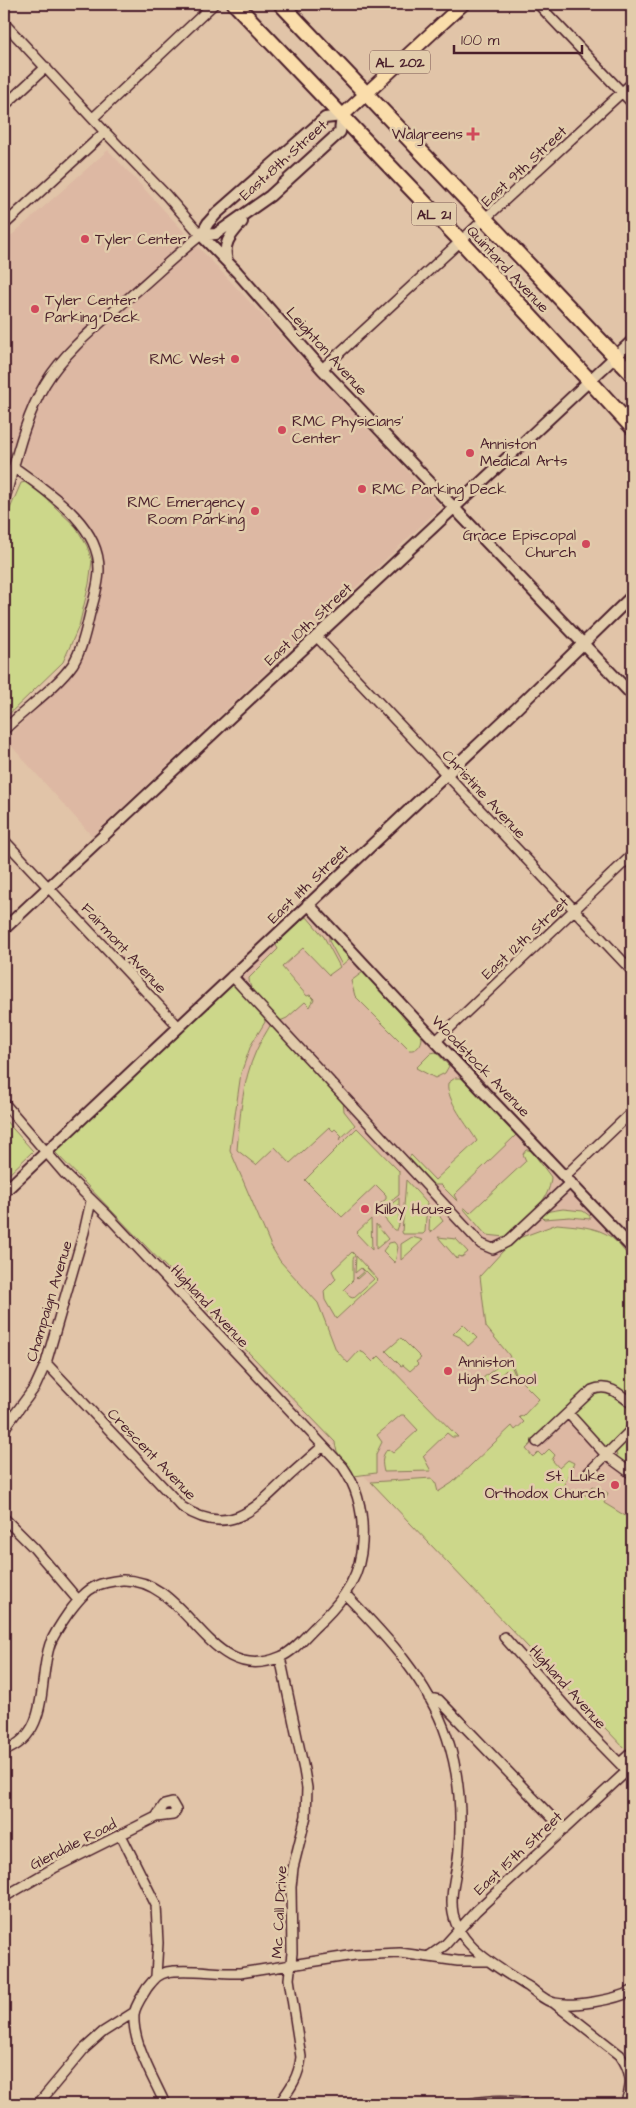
<svg xmlns="http://www.w3.org/2000/svg" width="636" height="2108" font-family="'Architects Daughter',sans-serif">
	<style>
		.built { fill: #ddb8a3 }
		.green { fill: #ccd78a; stroke: #8b7b5a }
		.lines { fill: none; stroke-linecap: round; stroke-linejoin: round }
		.minor-casing { stroke: #4a1f2b; stroke-width: 12 }
		.tertiary-casing { stroke: #4a1f2b; stroke-width: 14 }
		.primary-casing { stroke: #4a1f2b; stroke-width: 16 }
		.trunk-casing { stroke: #4a1f2b; stroke-width: 18 }
		.minor { stroke: #e2ccab; stroke-width: 9 }
		.tertiary { stroke: #e2ccab; stroke-width: 10 }
		.primary { stroke: #faddab; stroke-width: 12 }
		.trunk { stroke: #faddab; stroke-width: 14 }
		.poi-dot { fill: #d1495b; stroke: #e2ccab; stroke-width: 2 }
		.labels { text-anchor: middle; stroke-width: 5; stroke-linejoin: round; paint-order: stroke }
		.shield { fill: #e2ccab; stroke: #785351; stroke-width: 1 }
		.shield-label { font-size: 14px; font-weight: bold; fill: #4a1f2b }
		.poi-label { font-size: 15px; fill: #4a1f2b; stroke: #e2ccab; text-anchor: start }
		.street-label { font-size: 15px; fill: #4a1f2b; stroke: #e2ccab }
	</style>
	<rect width="100%" height="100%" fill="#e1c4a8"/>
	<filter id="ink" filterUnits="userSpaceOnUse"><feTurbulence type="fractalNoise" baseFrequency=".02" numOctaves="2"/><feDisplacementMap in="SourceGraphic" scale="10" xChannelSelector="R" yChannelSelector="G"/><feConvolveMatrix kernelMatrix="1 2 1 2 8 2 1 2 1" color-interpolation-filters="sRGB"/></filter>
	<g filter="url(#ink)">
		<path class="built" d="M108 150 441 507 92 836 6 740 85 654 94 623 100 549 92 531 72 504 24 465 4 436V242Z
			M306 914 632 1259V1745L626 1750 55 1152Z"/>
		<path class="green" d="M26 482 31 484 76 527 87 546 92 561 89 584 79 626 63 662 4 719V523L21 483Z
			M307 917 324 937 340 967 329 975 303 948 282 967 307 996 310 995 314 999 310 1007 305 1002 287 1018 280 1021C269 1009 249 995 249 978L278 949 276 945C285 935 295 927 304 918Z
			M329 935 350 958 342 965 329 941Z
			M363 972 422 1037C422 1045 417 1051 409 1050L355 996 351 981Z
			M233 984 264 1014 265 1022 251 1045 241 1073 230 1150 271 1246 280 1261 318 1303 336 1350 348 1363 359 1351 364 1353 373 1362 379 1356 458 1437H452L447 1433 423 1456 431 1471 384 1472C382 1464 381 1455 388 1449L393 1453 418 1430 404 1415H401L377 1435 382 1442 376 1454V1473L354 1476C348 1465 335 1455 335 1442L55 1152Z
			M271 1024 343 1100 344 1111 355 1125 339 1140 342 1136 335 1129 333 1131 329 1127 290 1163 275 1147 256 1165 237 1150C240 1117 242 1082 256 1051 260 1042 266 1033 271 1024Z
			M436 1052 449 1066 445 1073 435 1078 416 1068 431 1053Z
			M455 1078H462L516 1135 454 1195 458 1202 441 1185H434L409 1158 411 1155 435 1180 477 1141C469 1127 445 1099 448 1083Z
			M4 1119 33 1151 4 1179Z
			M357 1128 399 1171V1195L378 1211 382 1206 380 1204 386 1199V1195L376 1185 342 1217 305 1180Z
			M526 1150H531L551 1177C550 1204 523 1219 506 1237L486 1235 463 1208H465L470 1213 526 1161 523 1154Z
			M406 1180 427 1203 425 1232 423 1234H403L402 1232Z
			M399 1198V1225L397 1230H394L380 1213Z
			M430 1207 438 1214 443 1221 431 1232 429 1231Z
			M563 1209 583 1211 590 1216V1219L570 1217 544 1219 542 1217 544 1212Z
			M371 1219 372 1250 356 1233Z
			M376 1224 388 1239 376 1249Z
			M557 1224C575 1226 596 1226 611 1237 619 1243 625 1253 632 1260V1399L606 1383 592 1385 526 1449 533 1457 538 1452 542 1456 549 1449 555 1455 552 1460 559 1468 568 1460 574 1463 563 1487 579 1495H587L592 1486 608 1493 604 1503 632 1520V1745L626 1750 371 1482 432 1478 436 1484 438 1492 452 1483 512 1426 515 1430 524 1422 519 1417 523 1416 539 1399 517 1377 509 1355 486 1327 480 1276 503 1251 519 1238Z
			M412 1237 423 1240 401 1260V1244Z
			M438 1237 456 1239 468 1252 462 1257 459 1256 457 1259Z
			M394 1242 398 1247 395 1263 383 1251 389 1243Z
			M352 1252 355 1255 353 1259V1280L344 1289 350 1297 353 1298 374 1279 366 1271 357 1279 356 1278 364 1271 361 1268 355 1273 356 1256 378 1280 336 1319 325 1300 324 1291 336 1279 332 1271Z
			M463 1324 477 1338 468 1346 460 1337 453 1334Z
			M401 1338 421 1358 416 1362 418 1364 410 1371 403 1365 401 1366 386 1351Z
			M508 1358 516 1377 514 1379 506 1370 490 1385 483 1378Z
			M608 1391 632 1408V1422L607 1447H604L573 1413 594 1392Z
			M632 1432V1469L618 1459 615 1450Z"/>
		<g class="lines">
			<defs>
				<path id="minor" d="M538 4 632 103
					M4 23 105 132 166 195 201 235C177 254 155 275 132 295 103 321 65 350 45 384 24 419 15 463 4 502
					M4 106 46 67
					M93 118 214 4
					M4 225 105 132
					M322 369 632 83
					M316 636 632 971
					M4 730C25 709 56 688 73 664 82 649 86 630 90 613 94 600 99 583 99 569 99 523 46 491 14 467
					M4 840 179 1027
					M232 976 481 1244 493 1249 507 1242 571 1182
					M437 1040 632 855
					M4 1103 65 1174 108 1216 343 1467C361 1493 365 1522 361 1553 357 1584 336 1608 314 1628 304 1638 293 1652 280 1657 207 1688 190 1578 122 1580 113 1581 104 1582 96 1586 85 1591 77 1602 69 1612 62 1622 55 1632 50 1644 37 1683 51 1733 4 1751
					M565 1176 632 1112
					M46 1363 182 1507C229 1538 255 1509 288 1477 300 1466 312 1456 323 1446
					M568 1413 606 1455 632 1474
					M4 1429 35 1387 46 1363 84 1232 91 1201
					M537 1442 592 1390C608 1383 620 1394 632 1404
					M588 1473 632 1429
					M4 1518 34 1548 78 1600
					M345 1594C386 1636 428 1680 447 1737 459 1773 462 1812 459 1849 458 1870 449 1892 453 1913 459 1948 502 1970 529 1987 536 1992 546 2002 555 2003 573 2007 615 2000 632 1991
					M504 1637 581 1724 632 1776
					M429 1698 439 1700 564 1830
					M620 1763 632 1752
					M172 1803 176 1810 173 1815 156 1817 164 1805Z
					M121 1835 156 1905 158 1943 156 1976
					M4 1897 54 1868 156 1817
					M428 1957 445 1945 476 1911 627 1771
					M554 2003 620 2055C632 2072 633 2085 625 2104
					M38 2104 84 2049 103 2032 133 2013
					M165 2104C154 2079 132 2043 134 2015 134 2007 143 1995 147 1988 153 1981 157 1974 167 1972 187 1968 218 1974 240 1973L355 1955 400 1953 458 1961H489
					M279 2104C290 2089 299 2077 301 2057L289 1979 292 1953 291 1887 293 1868 306 1816 307 1788 304 1770 280 1657
					M469 2104C491 2099 511 2099 534 2104"/>
				<path id="tertiary" d="M342 116 340 132 270 196 216 234 201 235 208 223 217 213 325 118Z
					M201 235 237 272 322 369 632 695
					M227 261C222 243 231 235 242 222
					M308 904 410 1014 632 1248
					M4 929 632 341
					M4 1192 516 709 632 596"/>
				<path id="primary" d="M342 116 463 4"/>
				<path id="trunk" d="M235 4 461 241 632 427
					M281 4 632 374"/>
			</defs>
			<use href="#minor" class="minor-casing"/>
			<use href="#tertiary" class="tertiary-casing"/>
			<use href="#primary" class="primary-casing"/>
			<use href="#trunk" class="trunk-casing"/>
			<use href="#minor" class="minor"/>
			<use href="#tertiary" class="tertiary"/>
			<use href="#primary" class="primary"/>
			<use href="#trunk" class="trunk"/>
		</g>
	</g>
	<g class="poi-dot">
		<path d="M470.5 126.5h5v5h5v5h-5v5h-5v-5h-5v-5h5z"/>
		<circle cx="85" cy="239" r="5"/>
		<circle cx="35" cy="309" r="5"/>
		<circle cx="235" cy="359" r="5"/>
		<circle cx="282" cy="430" r="5"/>
		<circle cx="470" cy="453" r="5"/>
		<circle cx="362" cy="489" r="5"/>
		<circle cx="255" cy="511" r="5"/>
		<circle cx="586" cy="544" r="5"/>
		<circle cx="365" cy="1209" r="5"/>
		<circle cx="448" cy="1371" r="5"/>
		<circle cx="615" cy="1485" r="5"/>
	</g>
	<g class="labels">
		<g class="shield">
			<rect x="370" y="50.5" width="60" height="23" rx="4"/>
			<rect x="411.5" y="202.5" width="45" height="23" rx="4"/>
		</g>
		<g class="shield-label">
			<text x="400" y="67">AL 202</text>
			<text x="434" y="219">AL 21</text>
		</g>
		<g class="poi-label">
			<text x="463" y="139" text-anchor="end">Walgreens</text>
			<text x="95" y="244">Tyler Center</text>
			<text x="45" y="305">Tyler Center<tspan x="45" dy="17">Parking Deck</tspan></text>
			<text x="225" y="364" text-anchor="end">RMC West</text>
			<text x="292" y="426">RMC Physicians'<tspan x="292" dy="17">Center</tspan></text>
			<text x="480" y="449">Anniston<tspan x="480" dy="17">Medical Arts</tspan></text>
			<text x="372" y="494">RMC Parking Deck</text>
			<text x="245" y="507" text-anchor="end">RMC Emergency<tspan x="245" dy="17">Room Parking</tspan></text>
			<text x="576" y="540" text-anchor="end">Grace Episcopal<tspan x="576" dy="17">Church</tspan></text>
			<text x="375" y="1214">Kilby House</text>
			<text x="458" y="1367">Anniston<tspan x="458" dy="17">High School</tspan></text>
			<text x="605" y="1481" text-anchor="end">St. Luke<tspan x="605" dy="17">Orthodox Church</tspan></text>
		</g>
		<g class="street-label">
			<text transform="translate(283 160) rotate(-42)" y="5">East 8th Street</text>
			<text transform="translate(524 166) rotate(-43)" y="5">East 9th Street</text>
			<text transform="translate(508 269) rotate(47)" y="5">Quintard Avenue</text>
			<text transform="translate(327 351) rotate(48)" y="5">Leighton Avenue</text>
			<text transform="translate(308 624) rotate(-43)" y="5">East 10th Street</text>
			<text transform="translate(484 794) rotate(47)" y="5">Christine Avenue</text>
			<text transform="translate(308 884) rotate(-44)" y="5">East 11th Street</text>
			<text transform="translate(525 938) rotate(-43)" y="5">East 12th Street</text>
			<text transform="translate(124 948) rotate(47)" y="5">Fairmont Avenue</text>
			<text transform="translate(481 1066) rotate(46)" y="5">Woodstock Avenue</text>
			<text transform="translate(49 1301) rotate(-73)" y="5">Champaign Avenue</text>
			<text transform="translate(210 1306) rotate(47)" y="5">Highland Avenue</text>
			<text transform="translate(152 1454) rotate(46)" y="5">Crescent Avenue</text>
			<text transform="translate(568 1687) rotate(48)" y="5">Highland Avenue</text>
			<text transform="translate(73 1844) rotate(-27)" y="5">Glendale Road</text>
			<text transform="translate(518 1853) rotate(-43)" y="5">East 15th Street</text>
			<text transform="translate(279 1912) rotate(-87)" y="5">Mc Call Drive</text>
		</g>
	</g>
	<rect width="636" height="2108" fill="none" stroke="#e2ccab" stroke-width="20"/>
	<rect x="10" y="10" width="616" height="2088" fill="none" stroke="#4a1f2b" stroke-width="2" filter="url(#ink)"/>
	<path d="M454 45v8h128v-8" fill="none" stroke="#4a1f2b" stroke-width="2.5"/>
	<text x="461" y="45" font-size="15" fill="#4a1f2b" stroke="#e2ccab" stroke-width="4" paint-order="stroke">100 m</text>
</svg>
